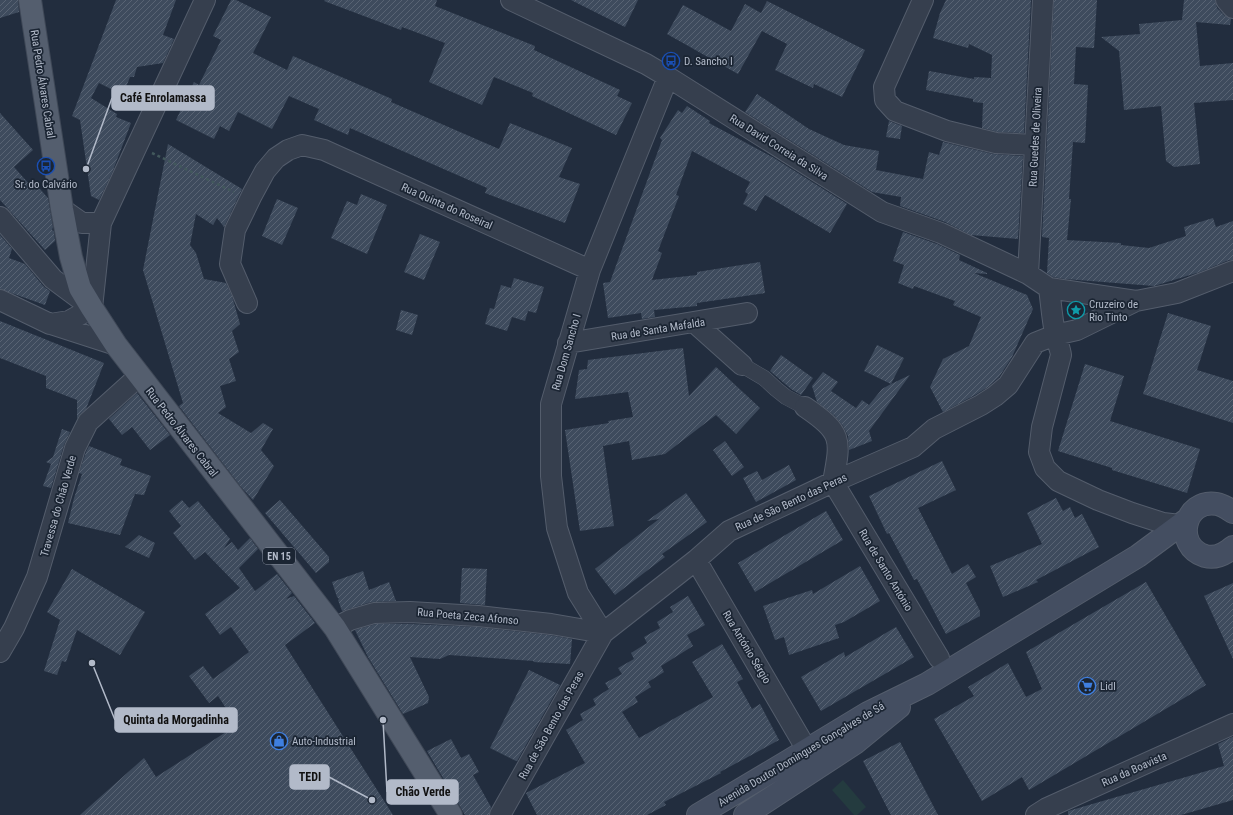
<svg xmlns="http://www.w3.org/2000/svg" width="1233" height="815" font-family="'Roboto Condensed',sans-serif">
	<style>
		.pitch { fill: #243b3f }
		.building { fill: url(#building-hatch) }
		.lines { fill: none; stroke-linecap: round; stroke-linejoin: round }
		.pedestrian-casing { stroke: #545d6c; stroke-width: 16 }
		.minor-casing { stroke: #545d6c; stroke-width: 22 }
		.secondary-casing { stroke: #545d6c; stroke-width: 24 }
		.primary-casing { stroke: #3f4857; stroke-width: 24 }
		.path { stroke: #42585c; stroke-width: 2.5; stroke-dasharray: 3 3; stroke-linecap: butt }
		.pedestrian { stroke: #363f4e; stroke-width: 15 }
		.minor { stroke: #363f4e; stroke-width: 20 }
		.secondary { stroke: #444e61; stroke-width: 22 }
		.primary { stroke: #545e6e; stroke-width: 22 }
		.labels { text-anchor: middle; stroke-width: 3.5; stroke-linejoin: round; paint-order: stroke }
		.shield { fill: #1b2533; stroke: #858d9c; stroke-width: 1 }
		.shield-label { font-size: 10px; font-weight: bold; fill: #b2bac9 }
		.poi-label { font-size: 11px; fill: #b2bac9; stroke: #1b2533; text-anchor: start }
		.street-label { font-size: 11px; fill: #b2bac9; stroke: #1b2533 }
		.leader { fill: none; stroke: #b2bac9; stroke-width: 1.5 }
		.callout-dot { fill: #b2bac9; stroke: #1b2533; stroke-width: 1.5 }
		.callout { fill: #b2bac9; stroke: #b2bac9; stroke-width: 1.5 }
		.callout-label { font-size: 12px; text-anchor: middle; font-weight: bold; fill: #111 }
	</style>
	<defs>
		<pattern id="building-hatch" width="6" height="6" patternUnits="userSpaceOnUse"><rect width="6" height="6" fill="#3e4b5d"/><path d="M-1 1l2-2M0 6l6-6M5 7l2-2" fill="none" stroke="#586373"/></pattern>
	</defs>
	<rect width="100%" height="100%" fill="#222d3e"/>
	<path class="pitch" d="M843 780 866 807 857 815H854L832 790Z"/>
	<path class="building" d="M0 0H18L19 12 0 18Z
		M116 0H176L163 35 174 39 163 63 137 67 134 77H130L123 95 99 83 91 98 117 114 116 117 131 123 112 173 99 200 91 196 80 120 72 116Z
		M231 0H236L271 17 253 53 287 70 293 56 392 99 391 102 499 149 510 123 572 148 559 177 580 184 565 223 485 193 487 188 350 128 348 135 314 120 319 109 289 96 272 129 238 112 229 131 220 126 214 139 176 120 194 82 199 85 221 40 213 36Z
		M325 0H437L435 6 535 46 534 50 620 90 617 96 632 103 616 135 532 96 533 93 494 77 482 105 429 82 445 43 402 27 401 30 324 1Z
		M571 0H638L625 27Z
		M946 0H1031L1024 133 998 132 982 128 983 103 973 102V99L926 90 929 71 974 79V77L991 78 992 55 969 44 968 48 933 38 940 13Z
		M1054 0H1097L1094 48 1076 47 1074 84 1088 85 1085 143 1073 142 1069 199H1071L1067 240 1121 243V245L1149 248 1186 236 1184 227 1213 218 1216 227 1233 221V260H1229L1200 272 1154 286 1065 279 1053 277 1047 273 1049 238 1042 237Z
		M1184 0H1215L1217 8 1225 16 1231 19 1230 25 1196 22 1200 66 1233 63V100L1194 103 1200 164 1174 167 1166 161 1161 106 1124 110 1119 51 1101 37 1140 34 1139 24 1182 20Z
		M767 1 865 50 842 97 814 84 813 88 775 70 787 44 762 31 738 74 667 34 683 5 731 31 745 4 761 13Z
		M757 94 809 129 844 145 879 151 876 170 923 179 929 152 939 155 943 142 993 154 1023 156 1018 239 971 235 945 222 900 206 901 197 872 192 745 112Z
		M687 106 710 121 709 123 774 158 847 204 830 233 765 195 756 211 743 204 748 194 745 192 750 182 692 151 676 195 679 196 658 251 662 253 652 280 697 275V272L760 262 765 293 697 303V306L654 310 655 317 642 319 641 313 608 318 603 283 610 282 662 140 660 138 678 110 682 113Z
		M0 113 33 150 14 167 30 185 40 189 48 198 53 227 52 230 54 231 55 241 45 250 0 200Z
		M889 121 902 126 900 139 886 137Z
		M168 144 242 189 224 227 217 218 213 225 196 214 190 245 196 253 204 279 226 283 232 296 240 324 232 331 239 352 229 359 236 381 220 386 226 407 218 413 251 433 263 423 273 429 261 450 274 466 253 500 241 487 179 406 183 403 143 270Z
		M361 194 387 205 367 254 331 238 347 201 357 205Z
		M277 199 298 208 282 245 262 236Z
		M903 232 937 244 960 255 959 260 987 273V274L974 273 1027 295 1033 309 1012 357 999 377 988 387 975 395 943 412 930 387 943 359 969 346 981 317 953 305 955 301 914 286 913 289 898 283 904 265 893 261Z
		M420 234 440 242 424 280 404 272Z
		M0 235 12 249 9 258 25 264 44 287 50 291 45 305 0 289Z
		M514 278 544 287 536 313 528 311 525 321 512 317 507 331 485 324 490 308 494 309 501 285 511 288Z
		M401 310 418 315 412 335 396 330Z
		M1168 313 1211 326 1197 370 1233 381V423L1143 394Z
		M0 321 104 363 86 409 80 414 77 419V400L46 388V376L0 358Z
		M877 345 904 358 891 384 910 375 869 431 872 441 849 450 848 436 843 426 834 415 817 402 812 386 823 372 838 382 831 391 856 408 862 400 869 405 882 389 891 384 864 371Z
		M683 348 689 396 716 367 760 408 736 434 716 415 665 454 632 460 629 441 603 446 614 526 580 531 565 430 609 423 608 421 633 417 628 392 575 399 579 370 587 369 588 360Z
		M781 355 813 378 801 395 791 389 770 371Z
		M1085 364 1124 376 1110 421 1200 449 1187 493 1112 470V468L1058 451Z
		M137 393 170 435 150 450 132 427 122 435 109 419Z
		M62 429 70 432 64 445 51 488 43 486 51 464 46 462 53 457Z
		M725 441 744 467 732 476 713 450Z
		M89 446 122 459 120 465 151 476 144 495 135 494 120 535 68 523 74 498 82 474 79 473 86 452Z
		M942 461 956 490 918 508 952 574 968 564 976 577 966 583 980 611V616L946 634 917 579 914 580 889 533 887 534 869 496Z
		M789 465 796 480 756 502 743 478 757 471 762 480Z
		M686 493 707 522 662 554 665 557 615 595 595 569 659 519 647 521Z
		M1056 498 1063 511 1070 507 1075 518 1082 514 1099 547 1036 580 1038 582 1003 597 990 566 1042 544 1027 513Z
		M182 500 189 508 198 501 230 539 224 548 232 542 238 550 250 538 258 549 239 568 255 591 277 574 292 593 286 599 294 596 315 623 285 645 393 815H80L144 758 156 777 237 725 218 696 209 703 189 676 203 666 213 679 249 652 231 627 220 635 205 614 240 588 205 552 195 560 173 533 181 526 169 511Z
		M280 500 329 557V562L316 573 265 513Z
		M826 511 843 540 755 592 738 563Z
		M139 535 155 543 149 558 125 547Z
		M860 566 880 601 844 622 835 625 839 638 789 655 784 637 775 640 763 606 812 590 813 594Z
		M462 568 487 569 485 605 460 603Z
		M72 569 145 612 120 655 77 630 66 662 62 661 57 675 44 671 60 620 47 612Z
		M363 571 369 590 389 582 396 601 371 602 342 611 338 600 339 599 337 597 332 582Z
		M1146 582 1206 685 1029 790 1022 777 982 801 934 719 974 696 968 687 1008 663 1026 697 1042 689 1026 652Z
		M1233 583V659L1204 596Z
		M688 596 705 625 687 635 693 646 661 666 664 672 648 682 651 687 635 697 638 702 622 712 639 738 713 697 692 662 722 644 743 679 737 682 752 709 760 704 779 740 720 772 721 773 664 802 666 805 647 815H537L526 793 585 763 566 730 583 720 580 714 596 705 593 699 609 689 605 683 622 674 618 668 634 659 631 653 647 643 644 637 660 628 657 622 673 612 670 607Z
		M376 624H410L477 627 549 635 572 639 570 664 533 662 534 661 449 655 440 659 410 657 429 697 428 703 403 714 368 657 355 630Z
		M896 627 914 657 821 711 801 677 844 652 845 657Z
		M529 670 560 685 517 761H516L490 748Z
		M1232 737H1233V800L1181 815H1068V811L1224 766 1218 744Z
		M451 739 461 758 469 754 479 772 473 775 491 807 489 815H465L427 751Z
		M900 742 938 815H891L863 761Z"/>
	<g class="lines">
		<defs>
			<path id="pedestrian" d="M742 365 764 378 776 389 786 397 805 407"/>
			<path id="minor" d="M511 0 646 64 668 77 882 212 941 233 1028 274 1049 288 1136 301
				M923 0 884 87 885 100 895 111 947 131 996 143 1035 145
				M1226 0 1233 8
				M62 209 82 223H101
				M0 217 53 279 92 308
				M1028 274 1043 0
				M1049 288C1051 303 1052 318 1055 333 1056 340 1060 347 1061 355L1042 427 1039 452 1045 468 1058 481 1098 500 1132 513 1163 523 1180 525
				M0 300 50 324 69 321 92 308
				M247 303 230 264 235 230 252 195 265 171 276 158 288 150 302 145 324 150 590 270
				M92 308 101 223 205 0
				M695 323 742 365
				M51 324 116 345
				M568 343 747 313
				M805 407C843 433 841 439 833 482L939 658
				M696 560 807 750C812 753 816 755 822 752
				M335 628 350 620 374 613 410 612 478 616 551 624 603 633
				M603 633 578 593 557 528 551 476V404L590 270 668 77
				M0 652 14 628 37 577 75 448 88 422 139 376
				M500 815 603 633 696 560 729 531 833 482 913 447 934 429 981 405 995 396 1008 385 1035 343 1055 335 1077 330 1136 301 1177 293 1233 271
				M1036 815 1047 808 1233 724"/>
			<path id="secondary" d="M1233 512C1228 509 1223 505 1217 504 1184 498 1173 546 1205 556 1216 559 1225 554 1233 547
				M698 815 787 762 868 713 927 684 1138 556 1188 519
				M745 815 855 743 899 707"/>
			<path id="primary" d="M30 0 62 209 71 257 80 288 92 308 116 345 335 628 451 815"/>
		</defs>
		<use href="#pedestrian" class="pedestrian-casing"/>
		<use href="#minor" class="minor-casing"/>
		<use href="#secondary" class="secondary-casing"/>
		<use href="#primary" class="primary-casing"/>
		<path class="path" d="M152 153 234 192"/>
		<use href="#pedestrian" class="pedestrian"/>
		<use href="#minor" class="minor"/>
		<use href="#secondary" class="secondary"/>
		<use href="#primary" class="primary"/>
	</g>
	<defs>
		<symbol id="bus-ring" viewBox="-11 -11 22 22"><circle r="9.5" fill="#1b2533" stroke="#1a4fb4" stroke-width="1.5"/><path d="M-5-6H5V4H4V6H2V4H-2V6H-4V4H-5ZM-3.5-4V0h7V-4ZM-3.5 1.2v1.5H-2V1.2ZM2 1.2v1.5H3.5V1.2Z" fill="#1a4fb4"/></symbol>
		<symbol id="sight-ring" viewBox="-11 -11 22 22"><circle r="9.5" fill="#1b2533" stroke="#0f9aa8" stroke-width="1.5"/><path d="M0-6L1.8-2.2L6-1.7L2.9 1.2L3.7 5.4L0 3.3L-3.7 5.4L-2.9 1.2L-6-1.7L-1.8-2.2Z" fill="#0f9aa8"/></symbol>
		<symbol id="supermarket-ring" viewBox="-11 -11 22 22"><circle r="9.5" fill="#1b2533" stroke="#3f7fe0" stroke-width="1.5"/><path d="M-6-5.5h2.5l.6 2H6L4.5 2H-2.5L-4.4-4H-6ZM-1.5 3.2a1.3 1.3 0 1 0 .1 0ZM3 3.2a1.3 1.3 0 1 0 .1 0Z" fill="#3f7fe0"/></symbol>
		<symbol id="shop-ring" viewBox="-11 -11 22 22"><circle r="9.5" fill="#1b2533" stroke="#3f7fe0" stroke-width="1.5"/><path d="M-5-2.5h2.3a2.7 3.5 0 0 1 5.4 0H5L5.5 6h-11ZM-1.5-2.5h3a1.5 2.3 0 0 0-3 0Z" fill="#3f7fe0"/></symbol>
	</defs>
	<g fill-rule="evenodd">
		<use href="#bus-ring" x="661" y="51" width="20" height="20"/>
		<use href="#bus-ring" x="36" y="156" width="20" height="20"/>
		<use href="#sight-ring" x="1066" y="300" width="20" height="20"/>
		<use href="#supermarket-ring" x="1077" y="676" width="20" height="20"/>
		<use href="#shop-ring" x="269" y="731" width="20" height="20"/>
	</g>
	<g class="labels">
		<rect class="shield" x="263" y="548" width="32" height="16" rx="3"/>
		<g class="shield-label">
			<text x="279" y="560">EN 15</text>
		</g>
		<g class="poi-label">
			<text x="684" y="65">D. Sancho I</text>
			<text x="46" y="188" text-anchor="middle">Sr. do Calvário</text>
			<text x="1089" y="308">Cruzeiro de<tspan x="1089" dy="13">Rio Tinto</tspan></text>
			<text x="1100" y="690">Lidl</text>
			<text x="292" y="745">Auto-Industrial</text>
		</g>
		<g class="street-label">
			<text transform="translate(43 84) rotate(81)" y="4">Rua Pedro Álvares Cabral</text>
			<text transform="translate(1035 137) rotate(-87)" y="4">Rua Guedes de Oliveira</text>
			<text transform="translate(779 147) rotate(32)" y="4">Rua David Correia da Silva</text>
			<text transform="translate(447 206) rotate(24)" y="4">Rua Quinta do Roseiral</text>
			<text transform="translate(658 329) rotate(-9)" y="4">Rua de Santa Mafalda</text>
			<text transform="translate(566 352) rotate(-74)" y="4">Rua Dom Sancho I</text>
			<text transform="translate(182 432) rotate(52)" y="4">Rua Pedro Álvares Cabral</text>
			<text transform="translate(791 502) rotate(-25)" y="4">Rua de São Bento das Peras</text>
			<text transform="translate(58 506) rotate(-74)" y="4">Travessa do Chão Verde</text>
			<text transform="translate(886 570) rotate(59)" y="4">Rua de Santo António</text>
			<text transform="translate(468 616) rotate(5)" y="4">Rua Poeta Zeca Afonso</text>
			<text transform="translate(747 647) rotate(59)" y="4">Rua António Sérgio</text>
			<text transform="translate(551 725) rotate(-61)" y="4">Rua de São Bento das Peras</text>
			<text transform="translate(801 754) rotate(-31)" y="4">Avenida Doutor Domingues Gonçalves de Sá</text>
			<text transform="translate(1134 769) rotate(-24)" y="4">Rua da Boavista</text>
		</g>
	</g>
	<path class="leader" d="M86 169L112 98M92 663L115 720M372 800L329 777M383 720L387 792"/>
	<g class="callout-dot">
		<circle cx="86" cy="169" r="4"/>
		<circle cx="92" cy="663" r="4"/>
		<circle cx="372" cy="800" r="4"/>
		<circle cx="383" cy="720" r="4"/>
	</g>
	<g class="callout">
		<rect x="112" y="86" width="102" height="24" rx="4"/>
		<rect x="115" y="708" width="122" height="24" rx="4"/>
		<rect x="290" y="765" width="39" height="24" rx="4"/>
		<rect x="387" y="780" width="71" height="24" rx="4"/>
	</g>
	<g class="callout-label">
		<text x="163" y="102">Café Enrolamassa</text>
		<text x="176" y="724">Quinta da Morgadinha</text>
		<text x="310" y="781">TEDI</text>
		<text x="423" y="796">Chão Verde</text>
	</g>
</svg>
